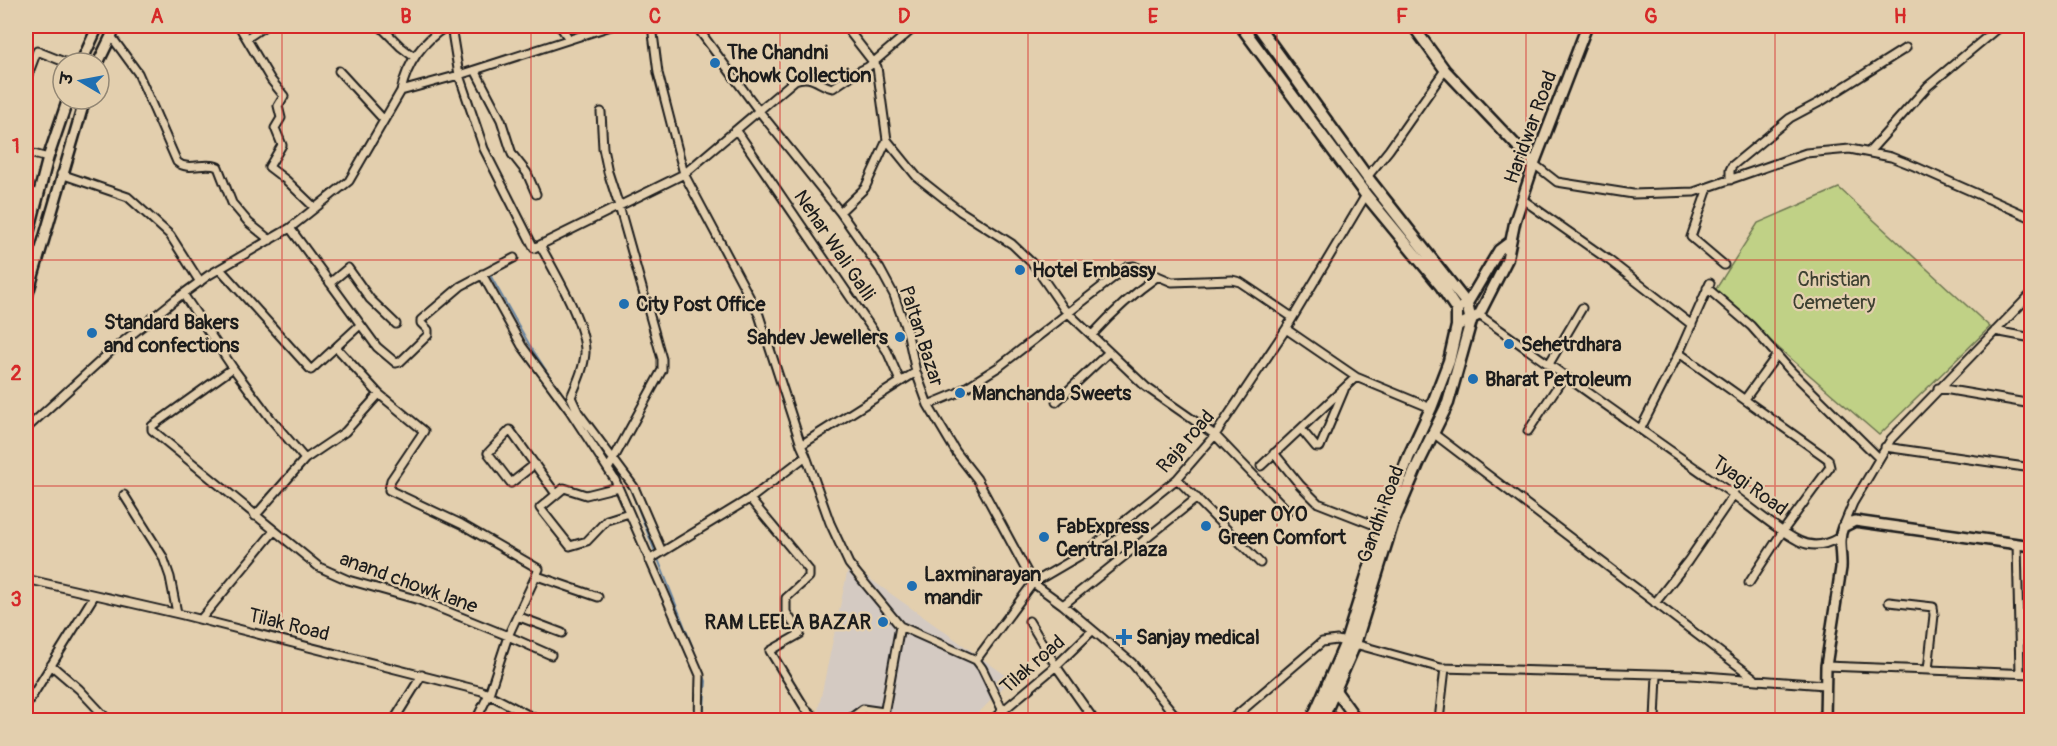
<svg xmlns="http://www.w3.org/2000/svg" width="2057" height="746" font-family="Pangolin,'Playpen Sans Deva',sans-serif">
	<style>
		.built { fill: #d4cac2 }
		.green { fill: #c0d186; stroke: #6e7651; stroke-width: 1.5 }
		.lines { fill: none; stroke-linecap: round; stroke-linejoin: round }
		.stream { stroke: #6b87a2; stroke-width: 2 }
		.street-casing { stroke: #1c1c1c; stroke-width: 11 }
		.secondary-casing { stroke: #1c1c1c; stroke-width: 14 }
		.primary-casing { stroke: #1c1c1c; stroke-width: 15 }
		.street { stroke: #e3cfae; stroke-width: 7 }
		.secondary { stroke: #e3cfae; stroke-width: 9 }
		.primary { stroke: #e3cfae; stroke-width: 10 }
		.grid { fill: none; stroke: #d62828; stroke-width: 1.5; stroke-opacity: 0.55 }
		.poi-dot { fill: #1f6fb2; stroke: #e3cfae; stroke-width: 2 }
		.labels { text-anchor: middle; stroke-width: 4.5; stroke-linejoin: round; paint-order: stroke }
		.poi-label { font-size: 20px; font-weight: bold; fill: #1c1c1c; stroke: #e3cfae; text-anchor: start }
		.street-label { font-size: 20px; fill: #1c1c1c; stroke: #e3cfae }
		.park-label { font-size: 20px; fill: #3d4031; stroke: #e3cfae }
		.neatline { fill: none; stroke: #d62828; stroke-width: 2 }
		.grid-label { font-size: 20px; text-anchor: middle; font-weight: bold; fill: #d62828 }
	</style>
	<rect width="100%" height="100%" fill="#e3cfae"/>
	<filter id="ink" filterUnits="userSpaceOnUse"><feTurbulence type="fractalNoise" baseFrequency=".0167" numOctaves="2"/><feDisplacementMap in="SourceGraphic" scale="12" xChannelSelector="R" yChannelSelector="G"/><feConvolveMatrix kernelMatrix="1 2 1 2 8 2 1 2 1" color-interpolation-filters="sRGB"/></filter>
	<g filter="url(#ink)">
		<path class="built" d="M849 564 1011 679 972 720H816Z"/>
		<path class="green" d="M1839 188 1990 327 1879 435 1714 292 1758 223Z"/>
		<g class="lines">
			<path class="stream" d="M490 275 529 344 558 389
				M582 423 611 461
				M630 488 706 681 703 720"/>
			<defs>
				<path id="street" d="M239 26 271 80 284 96 278 106 281 118 275 128 282 145 269 167 286 180 315 208
					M380 26 401 47 414 57
					M451 26 459 75 484 149 534 248 684 174 795 80C812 73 819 86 833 88L854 74 868 67 916 26
					M560 26 569 39
					M652 26 658 73 684 174 759 315 801 445 806 456 830 523 849 564 900 626 976 660 982 668 1003 711
					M696 26 759 111 840 212 880 269 894 295 908 335 916 372 928 405 956 452 977 479 1033 583 1063 605 1132 663 1179 720
					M111 36 138 73 177 162C188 172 205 161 218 167L232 203 249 223 270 240
					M247 38 265 26
					M475 70 501 120 512 154 527 173 536 194
					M339 71 384 120
					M26 80 37 51 67 63
					M401 91C407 63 423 41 447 26
					M601 112 603 148 608 172 619 206 662 359V370L608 469
					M737 131 887 351 900 381
					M887 140 917 177 960 211 1012 244 1033 264 1064 309 1146 387 1215 435 1288 511
					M26 152 48 158
					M1869 152 1928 86 2000 26
					M1534 164 1557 182 1633 194 1694 192 1806 153 1850 149 1891 157 1914 166 2032 218
					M61 174 128 197 170 235 200 282
					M1367 177 1389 150 1445 70
					M1730 180V170L1732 166 1790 118 1820 102 1906 48
					M1708 188 1691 237 1724 265
					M26 191 39 194
					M1522 199 1610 261 1692 325
					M840 212 865 188 887 140 877 67 845 26
					M290 228 377 347 396 363 400 362 428 335V330L421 323V320L461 286 514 258
					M540 245C554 271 586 324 585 353 584 368 577 383 571 397L578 412 634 487 662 552
					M220 269 311 370 360 325
					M482 274 522 346 570 411 615 480 700 675 699 720
					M330 283 348 268 370 299 396 324
					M1707 288 1751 326 1791 371 1879 458
					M183 294 233 368
					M1479 315C1560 372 1640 430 1721 486 1747 503 1771 527 1799 541 1813 548 1826 545 1838 538
					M1286 329 1356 377 1431 408
					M1995 331 2032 338
					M1092 335C1112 313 1134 293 1158 276
					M336 347 379 394
					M1679 353 1828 459 1830 467 1827 471 1783 531 1749 583
					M1549 364 1582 308
					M1938 388 2032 404
					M1745 399 1777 355
					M1056 402 1109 352
					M928 405 957 393 1000 366 1127 267 1134 266 1172 282 1232 280 1240 282 1292 317
					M1641 428 1679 353 1710 283
					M26 429 110 352 176 299 209 275 290 228 349 181 401 91 459 75 611 26
					M1301 429 1316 447H1320L1344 390
					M1528 431 1565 375
					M1433 433 1754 678
					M801 445 916 372
					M1885 447 2032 468
					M1274 453 1300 485 1318 503 1382 528
					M305 459 345 432 379 394 424 431 391 480 389 490 461 524 539 569 508 636 551 655
					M535 464 511 483 488 453 510 430 556 494
					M1261 466 1356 377
					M1177 479 1260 563
					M618 487 586 495 564 488 540 508 570 546 587 541 607 520 629 513
					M124 495 163 557 170 577 177 613
					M750 499 809 570V577L786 598V612L800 634 770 651 805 708 818 720
					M255 516 305 459 271 419 233 368 152 426V430L319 567 348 580 419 600 508 636 489 694 476 720
					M1843 527 1853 503 1891 439 2032 293
					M2017 544 2020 673
					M649 560 754 496 806 456
					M537 576 598 597
					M26 579 183 615 482 691 538 720
					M1889 602 1933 607 1934 615 1928 670
					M1655 603 1688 561 1734 494
					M1063 605 1197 498
					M517 616 562 633
					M201 619 274 531
					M1029 621 1056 666 1094 720
					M1355 644 1441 668 1691 675 1825 685
					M976 660 1033 583 1086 552 1177 479 1215 435 1286 329 1366 195
					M51 665 79 689 108 720
					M1826 666 2032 674
					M26 706 94 596
					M93 720 101 713
					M394 720 422 675
					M804 720 812 714
					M843 720 851 718 863 709 884 712
					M883 720 900 626
					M992 720 1056 666 1092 631
					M1231 720 1322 642 1337 640 1346 642
					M1439 720 1445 668
					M1655 720 1657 675"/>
				<path id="secondary" d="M1413 26 1445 70 1534 164
					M81 63 98 26
					M98 63 116 26
					M26 243 48 158 68 99
					M26 300 85 99
					M1463 306 1467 304 1499 250 1511 241
					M1457 326 1479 315 1507 260 1515 221 1534 164 1587 26
					M1336 691 1357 720
					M1319 710 1335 720
					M1825 720 1826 666 1841 568C1842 553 1837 541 1843 527L1855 521 2032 546"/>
				<path id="primary" d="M1241 26 1366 195 1441 286 1457 310V326L1449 361 1431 408 1408 458 1382 528 1346 642 1312 720
					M1258 26 1367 177 1467 304 1471 321 1448 403 1418 464 1392 525 1355 644 1322 720"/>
			</defs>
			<use href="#street" class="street-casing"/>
			<use href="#secondary" class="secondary-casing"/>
			<use href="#primary" class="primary-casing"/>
			<use href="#street" class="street"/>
			<use href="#secondary" class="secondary"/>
			<use href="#primary" class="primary"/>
		</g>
	</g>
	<path class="grid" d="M282 26V720M531 26V720M780 26V720M1028 26V720M1277 26V720M1526 26V720M1775 26V720M26 260H2032M26 486H2032"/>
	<g class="poi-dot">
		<circle cx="715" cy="63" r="6"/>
		<circle cx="1020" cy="270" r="6"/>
		<circle cx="624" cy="304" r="6"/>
		<circle cx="92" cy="333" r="6"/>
		<circle cx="900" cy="337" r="6"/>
		<circle cx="1509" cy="344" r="6"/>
		<circle cx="1473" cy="379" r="6"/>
		<circle cx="960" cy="393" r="6"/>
		<circle cx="1206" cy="526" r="6"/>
		<circle cx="1044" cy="537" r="6"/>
		<circle cx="912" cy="586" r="6"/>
		<circle cx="883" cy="622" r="6"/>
		<path d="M1121 628h6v6h6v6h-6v6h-6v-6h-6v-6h6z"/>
	</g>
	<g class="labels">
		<g class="poi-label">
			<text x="727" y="59">The Chandni<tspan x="727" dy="23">Chowk Collection</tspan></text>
			<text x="1032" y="277">Hotel Embassy</text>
			<text x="636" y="311">City Post Office</text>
			<text x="104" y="329">Standard Bakers<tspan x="104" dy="23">and confections</tspan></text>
			<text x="888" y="344" text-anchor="end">Sahdev Jewellers</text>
			<text x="1521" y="351">Sehetrdhara</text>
			<text x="1485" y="386">Bharat Petroleum</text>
			<text x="972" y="400">Manchanda Sweets</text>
			<text x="1218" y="521">Super OYO<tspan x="1218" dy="23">Green Comfort</tspan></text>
			<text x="1056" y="533">FabExpress<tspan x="1056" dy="23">Central Plaza</tspan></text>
			<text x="924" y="581">Laxminarayan<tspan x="924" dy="23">mandir</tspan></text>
			<text x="871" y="629" text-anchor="end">RAM LEELA BAZAR</text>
			<text x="1136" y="644">Sanjay medical</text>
		</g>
		<g class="street-label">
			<text transform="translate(1530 127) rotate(-70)" y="7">Haridwar Road</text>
			<text transform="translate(835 245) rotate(56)" y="7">Nehar Wali Galli</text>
			<text transform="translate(922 336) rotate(72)" y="7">Paltan Bazar</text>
			<text transform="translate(1185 441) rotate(-49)" y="7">Raja road</text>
			<text transform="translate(1750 485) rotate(36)" y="7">Tyagi Road</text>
			<text transform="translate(1380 514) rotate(-70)" y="7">Gandhi Road</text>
			<text transform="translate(409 582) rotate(20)" y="7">anand chowk lane</text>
			<text transform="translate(289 624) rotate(14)" y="7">Tilak Road</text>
			<text transform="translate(1032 664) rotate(-41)" y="7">Tilak road</text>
		</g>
		<g class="park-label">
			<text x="1834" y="286">Christian<tspan x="1834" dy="23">Cemetery</tspan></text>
		</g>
	</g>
	<rect width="2057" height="746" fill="none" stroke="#e3cfae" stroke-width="66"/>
	<g transform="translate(81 81) rotate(280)"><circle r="28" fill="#e3cfae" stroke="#938774" stroke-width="1.5"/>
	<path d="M0-4.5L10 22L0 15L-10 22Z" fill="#1f6fb2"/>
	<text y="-9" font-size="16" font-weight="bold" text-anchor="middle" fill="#1c1c1c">उ</text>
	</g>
	<rect x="33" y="33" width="1991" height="680" class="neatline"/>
	<g class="grid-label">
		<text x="157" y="23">A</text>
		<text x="406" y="23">B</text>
		<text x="655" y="23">C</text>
		<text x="904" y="23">D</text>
		<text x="1153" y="23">E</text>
		<text x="1402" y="23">F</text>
		<text x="1651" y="23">G</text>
		<text x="1900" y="23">H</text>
		<text x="16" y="153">1</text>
		<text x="16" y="380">2</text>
		<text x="16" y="606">3</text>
	</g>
</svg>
